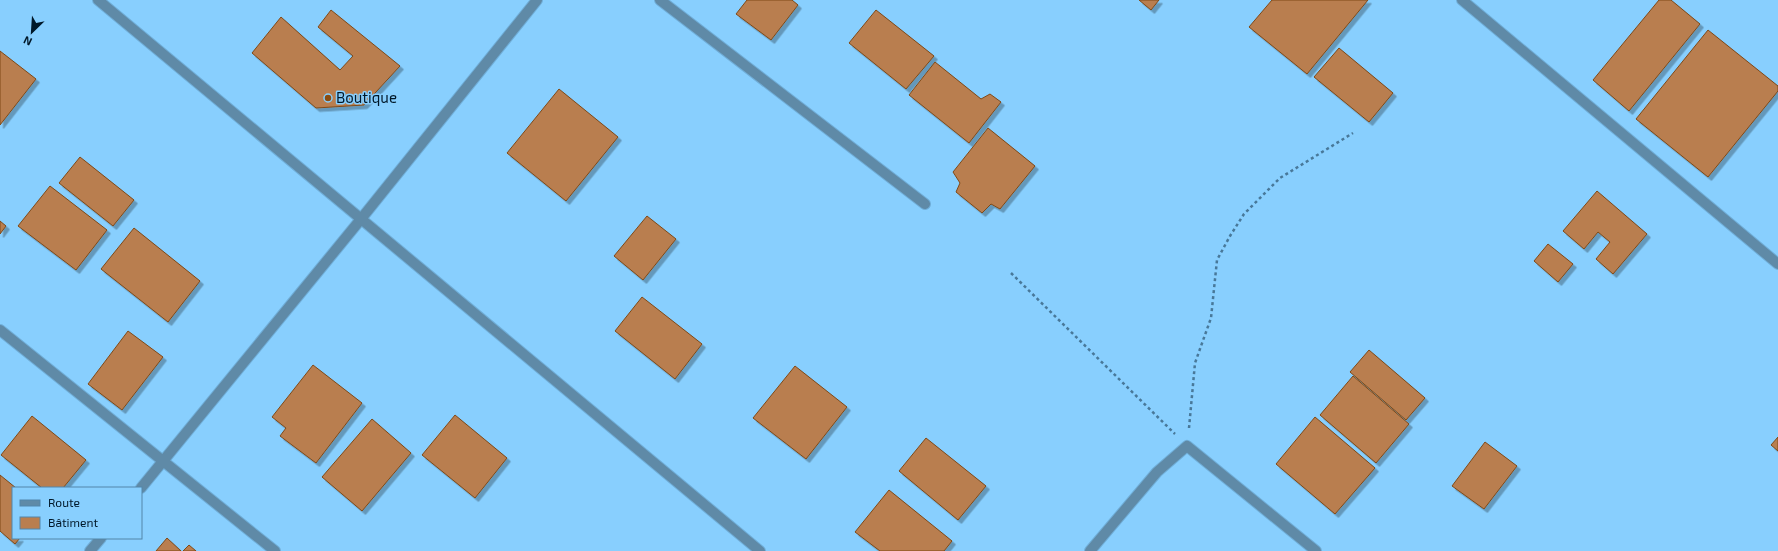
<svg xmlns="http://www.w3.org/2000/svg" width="1778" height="551" font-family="'Exo 2',sans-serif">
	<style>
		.building { fill: #b97e4f; stroke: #804917; filter: url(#shadow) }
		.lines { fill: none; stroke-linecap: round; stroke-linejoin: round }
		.minor-casing { stroke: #70aed8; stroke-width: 12 }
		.path { stroke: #487899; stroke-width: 2.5; stroke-dasharray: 3 3; stroke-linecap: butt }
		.minor { stroke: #5f8aa7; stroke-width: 10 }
		.poi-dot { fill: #8a4c10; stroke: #88cffe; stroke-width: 1.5 }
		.labels { text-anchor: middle; stroke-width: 3; stroke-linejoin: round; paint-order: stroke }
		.poi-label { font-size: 15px; fill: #001829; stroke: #88cffe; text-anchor: start }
	</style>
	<defs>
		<filter id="shadow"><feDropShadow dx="3.5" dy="3.5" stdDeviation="0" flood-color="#0004"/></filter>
	</defs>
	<rect width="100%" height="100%" fill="#88cffe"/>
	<path class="building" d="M747 0H792L798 5 771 40 736 14Z
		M1139 0H1159L1151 10Z
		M1272 0H1368L1307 74 1249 27Z
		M1659 0H1671L1700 24 1629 111 1593 80Z
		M331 10 400 66 364 105 316 108 252 53 281 17 340 70 353 56 318 27Z
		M876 10 934 56 906 89 849 43Z
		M1708 30 1778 86V91L1708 177 1636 119Z
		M1339 48 1393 93 1369 122 1314 77Z
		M0 51 36 79 0 125Z
		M935 62 981 99 990 94 1001 102 969 143 909 95Z
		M559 89 618 137 566 201 507 153Z
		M988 128 1035 166 1000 209 991 204 982 213 956 192 960 183 953 172Z
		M80 157 134 200 113 226 59 183Z
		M50 186 107 230 76 270 18 226Z
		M1597 191 1647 234 1613 274 1596 259 1610 242 1598 232 1584 249 1563 231Z
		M647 216 676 239 643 280 614 256Z
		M0 221 6 226 0 234Z
		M134 228 200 281 168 322 101 269Z
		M1548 244 1573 264 1558 282 1534 261Z
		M642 297 702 344 675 379 615 331Z
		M128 331 163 357 122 410 88 384Z
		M1369 350 1425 398 1406 420 1350 372Z
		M313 365 362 403 316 463 280 436 286 428 272 417Z
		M795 366 847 407 806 459 753 418Z
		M1353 376 1409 424 1376 463 1320 415Z
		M455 415 507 458 475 498 422 455Z
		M32 416 86 460 63 488H42L1 455Z
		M1315 417 1375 468 1335 514 1276 464Z
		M372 419 411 453 362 511 322 477Z
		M1778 437V451L1771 445Z
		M926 438 986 486 958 520 899 471Z
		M1485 442 1517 466 1484 509 1452 486Z
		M0 475 16 488H13V538H20L15 544 0 531Z
		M889 490 952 541 944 551H880L855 532Z
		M167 538 181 551H156Z
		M189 545 196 551H183Z"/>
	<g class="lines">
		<defs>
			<path id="minor" d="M98 0 760 551
				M660 0 925 204
				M1462 0 1778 264
				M0 330 275 551
				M141 488 361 219 537 0
				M90 551 101 538
				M1090 551 1157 472 1187 446 1316 551"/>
		</defs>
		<use href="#minor" class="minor-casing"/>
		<path class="path" d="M1011 273 1175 434
			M1189 428 1195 363 1211 318 1217 260 1230 236 1244 214 1280 178 1353 133"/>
		<use href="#minor" class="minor"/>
	</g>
	<circle class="poi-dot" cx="328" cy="98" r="4"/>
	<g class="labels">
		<g class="poi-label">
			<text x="336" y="103">Boutique</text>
		</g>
	</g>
	<rect x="12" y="487" width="130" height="52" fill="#88cffe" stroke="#5286a9"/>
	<rect x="20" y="500" width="20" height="6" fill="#5f8aa7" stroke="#5286a9"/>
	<text x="48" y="507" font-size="12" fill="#001829">Route</text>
	<rect x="20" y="517" width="20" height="12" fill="#b97e4f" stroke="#5286a9"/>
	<text x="48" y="527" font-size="12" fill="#001829">Bâtiment</text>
	<g transform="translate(32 32) rotate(205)" stroke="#88cffe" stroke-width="3" paint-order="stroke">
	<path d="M0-3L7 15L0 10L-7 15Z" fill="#001829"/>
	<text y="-6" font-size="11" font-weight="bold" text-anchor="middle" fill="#001829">N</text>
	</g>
</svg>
